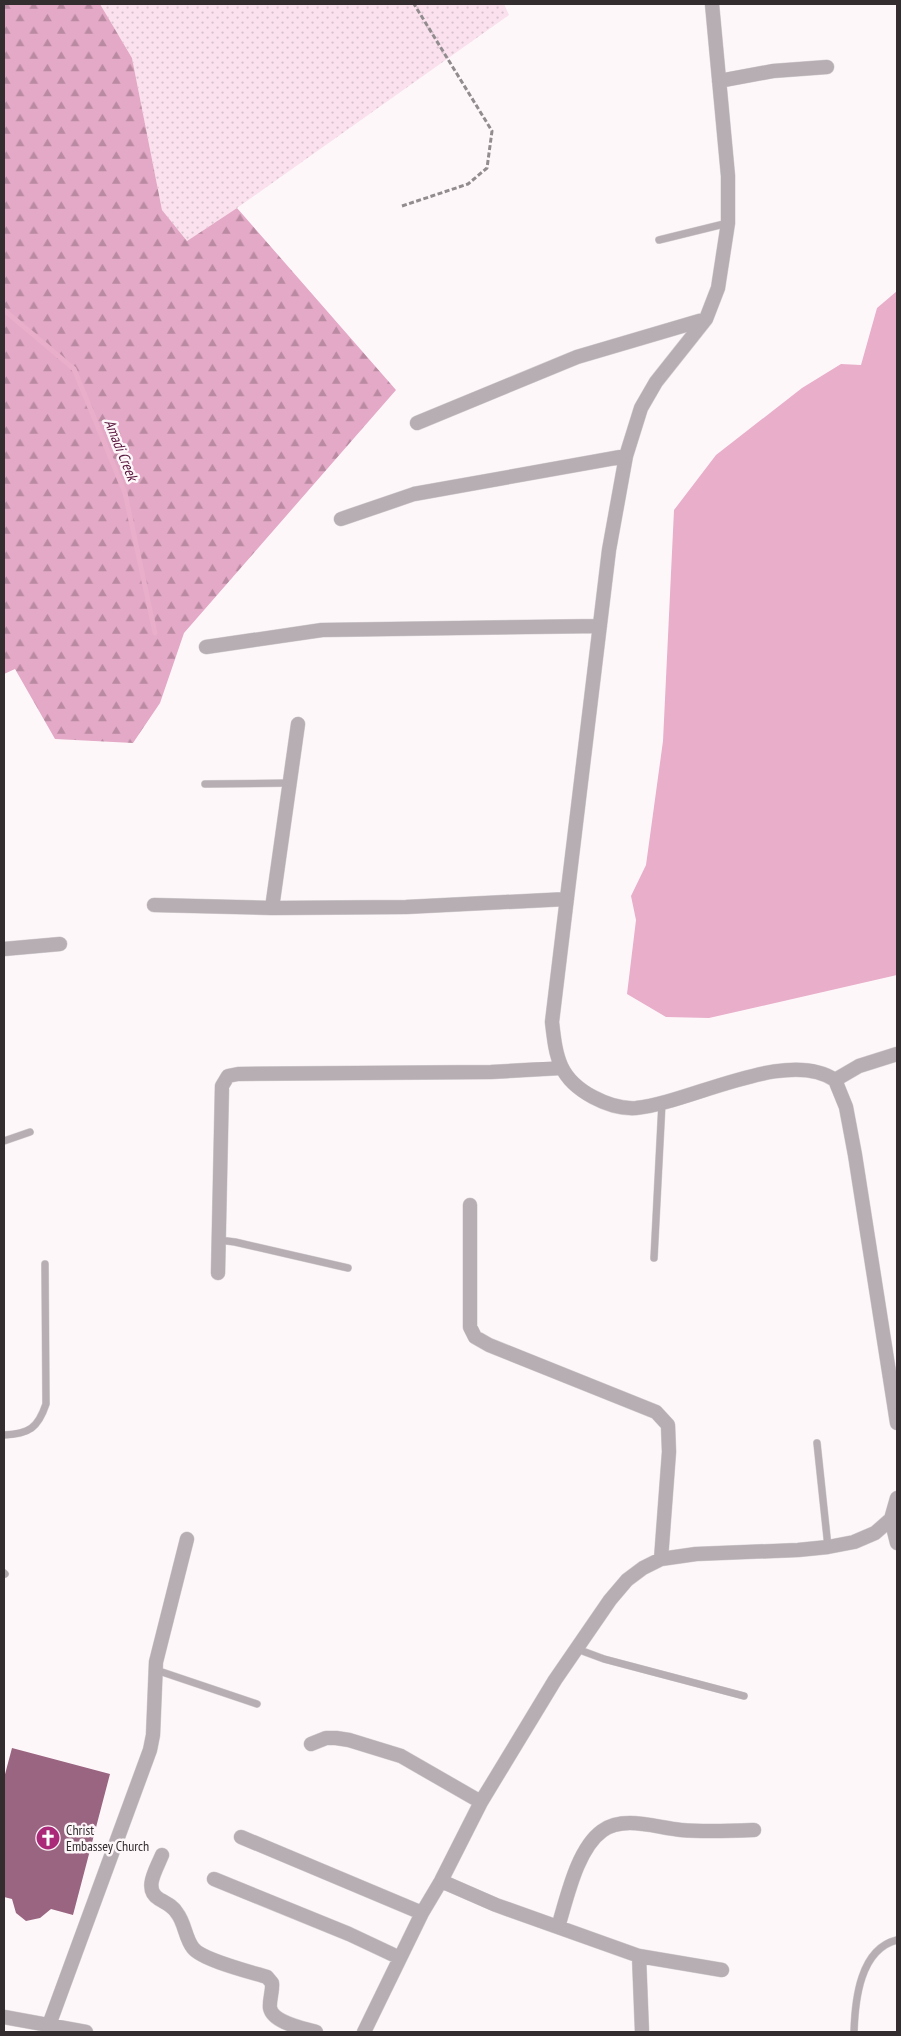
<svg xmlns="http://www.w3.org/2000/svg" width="901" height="2036" font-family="'PT Sans Narrow',sans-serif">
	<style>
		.grass { fill: url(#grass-dots) }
		.forest { fill: url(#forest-firs) }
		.water { fill: #e8aeca }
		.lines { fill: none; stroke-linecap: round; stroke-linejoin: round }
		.stream { stroke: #e8aeca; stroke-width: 5 }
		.building { fill: #9a6580 }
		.lane-casing { stroke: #d9d3d6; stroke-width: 8 }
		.street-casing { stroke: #d9d3d6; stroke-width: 15 }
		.path { stroke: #928c8f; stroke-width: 3; stroke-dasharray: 5 2.5; stroke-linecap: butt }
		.lane { stroke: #b6aeb2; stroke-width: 7 }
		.street { stroke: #b6aeb2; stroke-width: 14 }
		.labels { text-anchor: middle; stroke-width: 5; stroke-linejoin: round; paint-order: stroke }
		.poi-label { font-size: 14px; fill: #332d30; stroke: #fef7fa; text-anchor: start }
		.water-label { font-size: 15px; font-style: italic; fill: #58153d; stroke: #fef7fa }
	</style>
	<defs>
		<pattern id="grass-dots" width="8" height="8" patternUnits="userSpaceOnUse" patternTransform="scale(1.25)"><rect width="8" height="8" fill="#fae1ed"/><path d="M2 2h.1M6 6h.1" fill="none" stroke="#d7c1cc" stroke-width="1.8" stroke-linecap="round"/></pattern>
		<pattern id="forest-firs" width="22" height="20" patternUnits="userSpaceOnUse" patternTransform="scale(1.25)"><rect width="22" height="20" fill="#e3a9c6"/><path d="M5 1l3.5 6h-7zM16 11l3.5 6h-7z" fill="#b98aa1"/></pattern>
	</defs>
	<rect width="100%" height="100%" fill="#fef7fa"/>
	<path class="grass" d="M100 4H504L509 15 237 208 187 241 162 210 132 58Z"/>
	<path class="forest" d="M4 4H100L132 58 162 210 187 241 237 208 396 390 184 633 160 703 133 743 55 739 15 669 4 674Z"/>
	<path class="water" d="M897 291V975L709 1018 666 1017 627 994 636 920 631 896 646 865 663 741 674 510 716 455 802 388 841 364 861 365 877 308Z"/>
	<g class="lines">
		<path class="stream" d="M4 310 74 369 125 493 155 633"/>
	</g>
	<path class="building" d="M12 1748 110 1774 73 1915 51 1909 40 1918 26 1921 16 1913 12 1899 4 1897V1778Z"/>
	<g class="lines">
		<defs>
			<path id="lane" d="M659 240 728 223
				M205 784 290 783
				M4 1141 30 1132
				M219 1240 235 1242 348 1268
				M654 1258 662 1103
				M4 1435C29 1434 38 1428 46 1404L45 1264
				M817 1443 828 1547
				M4 1573 5 1574
				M577 1649 604 1659 744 1696
				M156 1670 257 1704
				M854 2032C855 2000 860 1949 897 1940"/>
			<path id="street" d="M712 4 728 176V223L718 288 706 319 656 382 641 408 626 456 609 550 552 1022C556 1058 559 1079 593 1097 606 1104 621 1109 636 1108 690 1103 787 1047 835 1080L846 1107 855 1155 897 1423
				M719 81 773 71 827 67
				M417 423 577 357 706 319
				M341 519 414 494 626 456
				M206 647 322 630 600 626
				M154 905 272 908 406 907 567 899
				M272 908 298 724
				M4 949 60 944
				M835 1080 859 1066 897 1054
				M470 1205V1327L475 1337 489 1345 656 1412 668 1425 669 1452 661 1559
				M218 1273 222 1086 228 1076 238 1074 491 1072 561 1068
				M891 1519 897 1543
				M311 1744 326 1738H336L349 1740 401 1756 481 1802
				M241 1837 422 1913
				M162 1855C156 1870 143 1889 159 1899 166 1903 173 1906 177 1913 185 1923 185 1938 193 1948 202 1960 251 1972 267 1977L272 1983C273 1991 269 2000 270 2008 273 2023 303 2028 316 2032
				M214 1879 349 1934 400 1958
				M441 1881 496 1905 639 1956 722 1970
				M558 1927C567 1898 577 1849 602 1831 624 1815 657 1828 681 1830 705 1832 729 1831 754 1830
				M639 1956 642 2032
				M4 2017 86 2032
				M49 2025 150 1750 153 1735 156 1662 187 1539
				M364 2032 422 1913 441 1881 481 1802 555 1680 610 1600 627 1580 643 1568 661 1559 696 1554 798 1550 828 1547 854 1542 875 1533 891 1519 897 1498"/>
		</defs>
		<use href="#lane" class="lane-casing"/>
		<use href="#street" class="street-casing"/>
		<path class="path" d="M402 206 468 184 487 168 492 131 414 4"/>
		<use href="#lane" class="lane"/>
		<use href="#street" class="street"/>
	</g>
	<defs>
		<symbol id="church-disc" viewBox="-11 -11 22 22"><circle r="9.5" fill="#aa2a79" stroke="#fef7fa"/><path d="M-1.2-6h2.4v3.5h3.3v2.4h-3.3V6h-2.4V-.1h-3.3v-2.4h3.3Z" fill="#fff"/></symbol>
	</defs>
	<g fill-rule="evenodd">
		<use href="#church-disc" x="34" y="1824" width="28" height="28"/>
	</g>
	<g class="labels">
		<g class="poi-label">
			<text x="66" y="1835">Christ<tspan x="66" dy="16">Embassey Church</tspan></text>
		</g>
		<g class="water-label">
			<text transform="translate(121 450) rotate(68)" y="5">Amadi Creek</text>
		</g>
	</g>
	<rect width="901" height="2036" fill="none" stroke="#332d30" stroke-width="10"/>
</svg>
